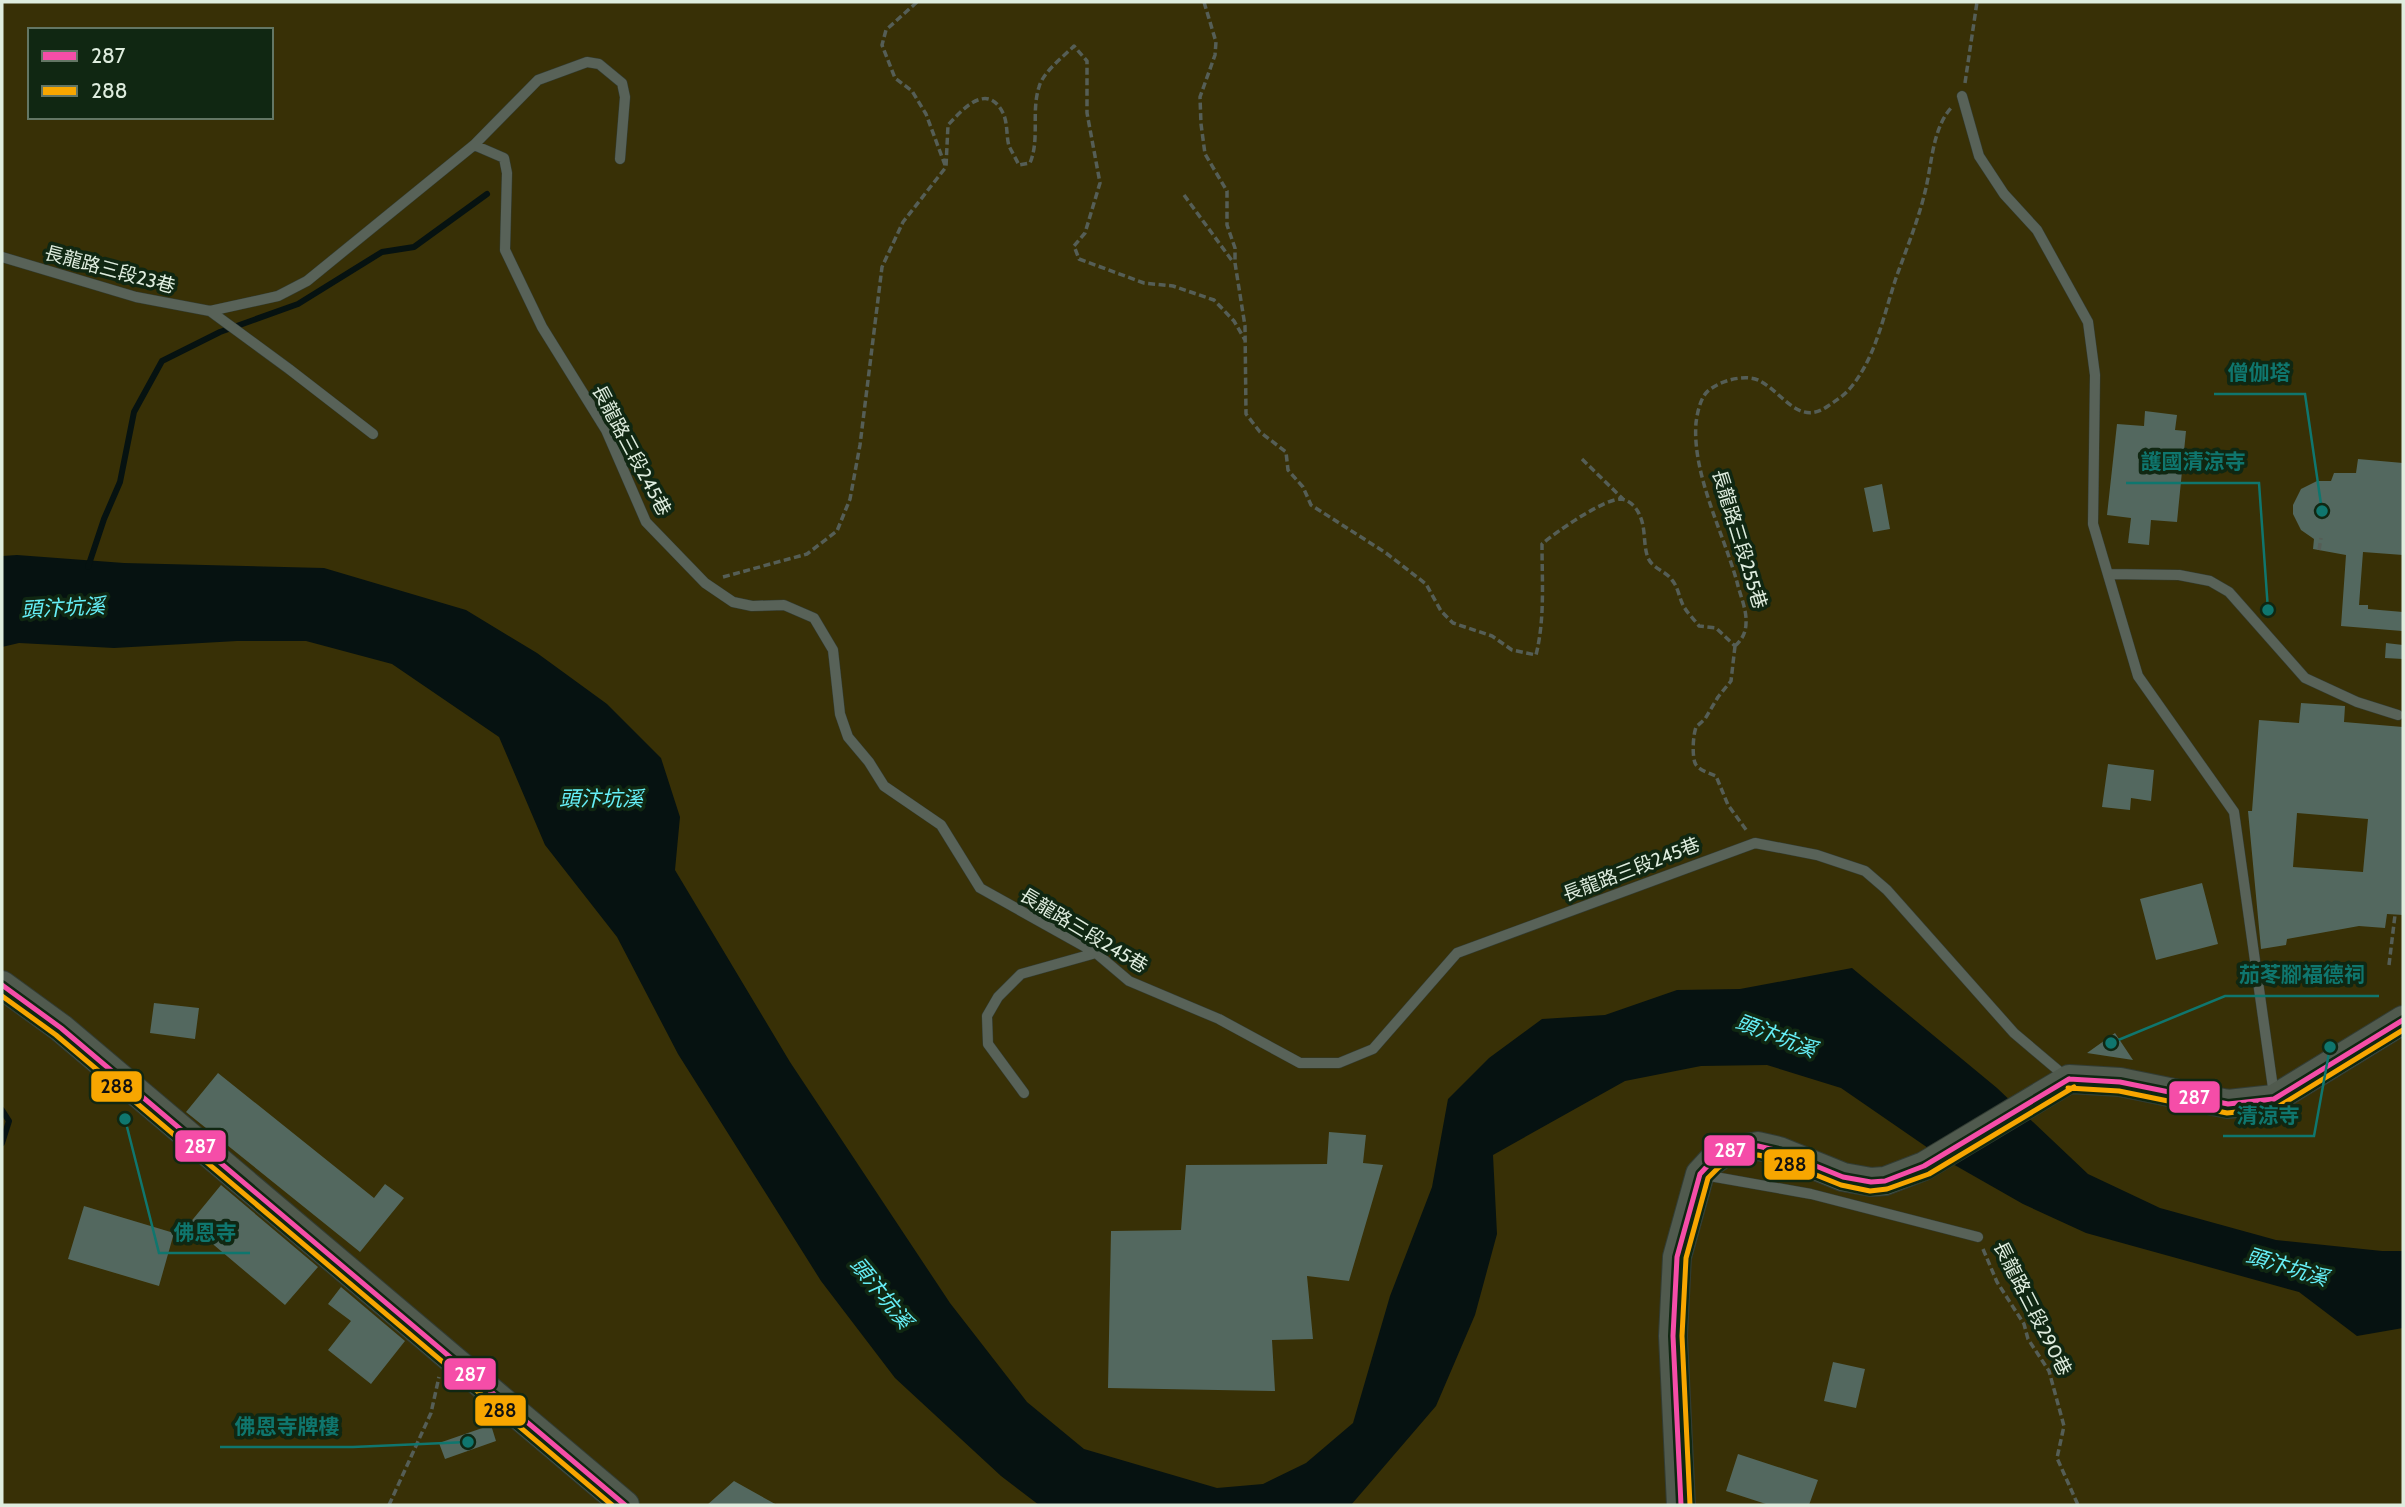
<svg xmlns="http://www.w3.org/2000/svg" width="2405" height="1507" font-family="Cabin,'Noto Sans TC',sans-serif">
	<style>
		.green { fill: #383006; fill-rule: evenodd }
		.water { fill: #061211 }
		.lines { fill: none; stroke-linecap: round; stroke-linejoin: round }
		.stream { stroke: #061211; stroke-width: 6 }
		.building { fill: #53685f; fill-rule: evenodd }
		.service-casing { stroke: #323c33; stroke-width: 11 }
		.secondary-casing { stroke: #323c33; stroke-width: 30 }
		.path { stroke: #555e56; stroke-width: 3.5; stroke-dasharray: 7 3.5; stroke-linecap: butt }
		.service { stroke: #586258; stroke-width: 10 }
		.secondary { stroke: #505a4e; stroke-width: 28 }
		.bus-1-casing { stroke: #102712; stroke-width: 10 }
		.bus-2-casing { stroke: #102712; stroke-width: 10 }
		.bus-1 { stroke: #f54da8; stroke-width: 5 }
		.bus-2 { stroke: #f7a600; stroke-width: 5 }
		.labels { text-anchor: middle; stroke-width: 7; stroke-linejoin: round; paint-order: stroke }
		.street-label { font-size: 19px; fill: #dfeddf; stroke: #102712 }
		.water-label { font-size: 21px; font-style: italic; fill: #66f0f8; stroke: #102712 }
		.leader { fill: none; stroke: #0f766e; stroke-width: 2.5 }
		.callout-dot { fill: #0f766e; stroke: #102712; stroke-width: 2.5 }
		.callout-label { font-size: 21px; text-anchor: middle; font-weight: bold; fill: #0f766e; stroke: #102712; stroke-width: 7; stroke-linejoin: round; paint-order: stroke }
		.line-badge { stroke: #102712; stroke-width: 2.5 }
		.badge-label { font-size: 19px; text-anchor: middle; font-weight: bold; fill: #fff }
		.pale-badge-label { font-size: 19px; text-anchor: middle; font-weight: bold; fill: #111 }
	</style>
	<rect width="100%" height="100%" fill="#152216"/>
	<path class="green" d="M2 2H2403V1505H2ZM30 30H271V117H30Z"/>
	<path class="water" d="M17 555 124 563 324 568 466 610 537 653 607 704 661 758 680 817 675 870 790 1062 950 1303 1027 1402 1084 1449 1217 1488 1263 1484 1306 1463 1353 1423 1390 1296 1432 1187 1448 1099 1489 1058 1542 1019 1605 1015 1677 990 1740 989 1852 968 1997 1088 2088 1174 2160 1208 2276 1240 2382 1251H2403V1328L2357 1336 2299 1292 2086 1233 2023 1204 1944 1159 1841 1088 1767 1065 1701 1066 1625 1081 1493 1155 1497 1234 1475 1315 1436 1406 1351 1505H1039L1001 1476 895 1378 821 1281 678 1054 617 937 545 845 499 737 392 664 306 641H237L114 648 19 643 2 647V556Z"/>
	<g class="lines">
		<path class="stream" d="M88 567 104 519 120 482 134 412 162 361 220 332 298 304 382 252 414 247 487 194
			M2 1110 9 1121 2 1143"/>
	</g>
	<path class="building" d="M2145 411 2177 415 2175 430 2186 431 2177 522 2151 520 2149 545 2128 543 2131 518 2107 515 2117 424 2144 426Z
		M2358 459 2403 463V555L2363 552 2359 605H2368V609L2403 612 2402 631 2341 626 2346 555 2313 549 2314 539 2301 530 2293 514V505L2301 489 2317 481H2331L2334 473H2356Z
		M1882 484 1890 529 1873 532 1864 488Z
		M2386 643 2403 645V659L2385 658Z
		M2301 703 2345 706 2344 722 2403 727V915L2387 914 2385 928 2359 926 2287 939 2286 945 2261 949 2248 811H2252L2259 720 2299 723ZM2297 813 2368 819 2363 872 2293 867Z
		M2108 764 2154 770 2151 801 2131 798 2130 810 2102 807Z
		M2202 883 2218 944 2156 960 2140 899Z
		M154 1003 199 1008 195 1039 150 1033Z
		M2115 1033 2133 1060 2087 1053Z
		M218 1073 374 1198 385 1184 404 1198 360 1252 186 1112Z
		M1329 1132 1366 1135 1363 1163 1383 1165 1349 1281 1307 1276 1313 1339 1272 1340 1275 1391 1108 1388 1111 1231 1181 1230 1186 1165 1327 1164Z
		M221 1185 318 1267 285 1305 189 1224Z
		M84 1206 174 1233 159 1286 68 1259Z
		M341 1287 405 1341 371 1384 328 1350 351 1321 328 1304Z
		M1833 1362 1865 1369 1856 1408 1824 1401Z
		M491 1425 496 1441 445 1459 439 1443Z
		M1738 1454 1818 1480 1809 1505H1769L1726 1491Z
		M734 1481 777 1505H707Z"/>
	<g class="lines">
		<defs>
			<path id="service" d="M1962 96 1979 156 2004 194 2037 230 2088 322 2095 375 2093 524 2138 676 2234 812 2274 1095
				M474 145 538 80 587 62 599 64 622 83 625 97 620 159
				M2 257 136 297 210 311 278 296 307 281 474 145 504 158 507 173 505 250 542 327 606 430 646 522 705 583 733 602 752 606 784 605 814 618 833 650 840 714 848 737 869 762 884 786 941 825 980 888 1096 953 1129 981 1219 1019 1300 1063H1339L1373 1049 1457 953 1755 843 1817 855 1865 871 1887 890 2014 1033 2066 1077
				M210 311 289 369 373 434
				M2109 574 2179 575 2210 581 2229 592 2305 678 2357 702 2398 715
				M1024 1093 988 1044 987 1016 998 997 1021 974 1096 953
				M1704 1175 1811 1194 1978 1237"/>
			<path id="secondary" d="M2 985 61 1028 625 1505
				M1681 1505 1673 1336 1677 1257 1700 1174 1712 1161 1727 1151 1758 1146 1779 1151 1843 1177 1871 1182 1885 1181 1924 1166 2069 1079 2120 1082 2228 1104 2274 1099 2403 1020"/>
		</defs>
		<use href="#service" class="service-casing"/>
		<use href="#secondary" class="secondary-casing"/>
		<path class="path" d="M917 2 886 30 882 45 895 78 912 91 926 114 945 165
			M1204 2 1216 42 1215 55 1200 97 1201 124 1205 154 1227 191V225L1235 248V263L1245 326 1246 414 1260 432 1286 452 1288 470 1303 487 1311 505 1386 553 1426 584 1441 611 1453 623 1492 636 1512 650 1536 655C1545 619 1542 581 1542 544 1556 532 1603 499 1621 499 1630 500 1637 508 1640 516 1646 529 1643 545 1648 558 1653 569 1666 571 1672 580 1678 587 1679 597 1683 605 1687 613 1694 619 1699 626L1716 628 1735 646
			M1965 83 1977 2
			M1184 195 1233 262
			M1582 459 1623 499
			M2319 550 2321 538
			M723 577 807 554 837 531 850 499 860 445 882 267 903 222 946 167 948 125C962 110 987 81 1003 113 1008 123 1006 136 1009 146 1012 152 1016 159 1019 165L1030 163C1040 139 1031 112 1039 87 1043 72 1063 57 1074 46L1087 61V113L1100 183 1085 233 1074 246 1079 259 1144 283 1173 286 1214 300 1234 321 1245 340
			M1735 646C1742 640 1746 632 1746 623 1747 610 1740 595 1737 582 1723 532 1692 474 1696 423 1697 414 1700 400 1706 393 1717 381 1746 373 1760 381 1783 393 1799 427 1828 406 1837 400 1845 395 1852 386 1876 356 1884 314 1896 278 1906 250 1918 221 1925 192 1932 165 1932 128 1952 107
			M1735 646 1731 681 1718 697 1705 719 1696 727C1693 736 1692 754 1695 763 1698 770 1709 773 1716 776L1728 805 1747 831
			M2389 965 2395 915
			M1983 1249 1997 1282 2024 1324 2028 1339 2049 1371 2064 1426 2057 1458 2078 1505
			M389 1505 431 1413 439 1377"/>
		<use href="#service" class="service"/>
		<use href="#secondary" class="secondary"/>
		<defs>
			<path id="bus-1" d="M2 985 61 1028 625 1505
				M2069 1079 2120 1082 2228 1104 2274 1099 2403 1020
				M1681 1505 1673 1336 1677 1257 1700 1174 1712 1161 1727 1151 1758 1146 1779 1151 1843 1177 1871 1182 1885 1181 1924 1166 2069 1079"/>
			<path id="bus-2" d="M2 996 56 1035 612 1505
				M2068 1088 2119 1091 2227 1113 2276 1108 2403 1030
				M1690 1505 1682 1336 1686 1258 1708 1178 1718 1168 1730 1159 1758 1155 1776 1159 1841 1185 1870 1191 1887 1189 1929 1174 2074 1087"/>
		</defs>
		<use href="#bus-1" class="bus-1-casing"/>
		<use href="#bus-2" class="bus-2-casing"/>
		<use href="#bus-1" class="bus-1"/>
		<use href="#bus-2" class="bus-2"/>
	</g>
	<g class="labels">
		<g class="street-label">
			<text transform="translate(110 269) rotate(15)" y="7">長龍路三段23巷</text>
			<text transform="translate(632 450) rotate(62)" y="7">長龍路三段245巷</text>
			<text transform="translate(1740 539) rotate(73)" y="7">長龍路三段255巷</text>
			<text transform="translate(1631 869) rotate(-21)" y="7">長龍路三段245巷</text>
			<text transform="translate(1084 930) rotate(31)" y="7">長龍路三段245巷</text>
			<text transform="translate(2033 1308) rotate(63)" y="7">長龍路三段290巷</text>
		</g>
		<g class="water-label">
			<text transform="translate(63 608) rotate(-3)" y="7">頭汴坑溪</text>
			<text x="601" y="806">頭汴坑溪</text>
			<text transform="translate(1776 1036) rotate(21)" y="7">頭汴坑溪</text>
			<text transform="translate(2287 1267) rotate(17)" y="7">頭汴坑溪</text>
			<text transform="translate(881 1293) rotate(51)" y="7">頭汴坑溪</text>
		</g>
	</g>
	<path class="leader" d="M2322 511L2305 394H2214M2268 610L2259 483H2126M2111 1043L2225 996H2379M2330 1047L2314 1136H2223M125 1119L159 1253H250M468 1442L353 1447H220"/>
	<g class="callout-dot">
		<circle cx="2322" cy="511" r="7"/>
		<circle cx="2268" cy="610" r="7"/>
		<circle cx="2111" cy="1043" r="7"/>
		<circle cx="2330" cy="1047" r="7"/>
		<circle cx="125" cy="1119" r="7"/>
		<circle cx="468" cy="1442" r="7"/>
	</g>
	<g class="callout-label">
		<text x="2259" y="380">僧伽塔</text>
		<text x="2193" y="469">護國清涼寺</text>
		<text x="2302" y="982">茄苳腳福德祠</text>
		<text x="2268" y="1123">清涼寺</text>
		<text x="205" y="1240">佛恩寺</text>
		<text x="287" y="1434">佛恩寺牌樓</text>
	</g>
	<g class="line-badge">
		<rect x="90" y="1070" width="53" height="33" rx="7" fill="#f7a600"/>
		<rect x="2168" y="1080" width="53" height="34" rx="7" fill="#f54da8"/>
		<rect x="174" y="1129" width="53" height="34" rx="7" fill="#f54da8"/>
		<rect x="1703" y="1134" width="53" height="33" rx="7" fill="#f54da8"/>
		<rect x="1763" y="1148" width="53" height="33" rx="7" fill="#f7a600"/>
		<rect x="443" y="1357" width="54" height="34" rx="7" fill="#f54da8"/>
		<rect x="474" y="1394" width="53" height="33" rx="7" fill="#f7a600"/>
	</g>
	<g class="badge-label">
		<text x="2194" y="1104">287</text>
		<text x="200" y="1153">287</text>
		<text x="1730" y="1157">287</text>
		<text x="470" y="1381">287</text>
	</g>
	<g class="pale-badge-label">
		<text x="117" y="1093">288</text>
		<text x="1790" y="1171">288</text>
		<text x="500" y="1417">288</text>
	</g>
	<rect width="2405" height="1507" fill="none" stroke="#dfeddf" stroke-width="7"/>
	<rect x="28" y="28" width="245" height="91" fill="#102712" stroke="#637664" stroke-width="2"/>
	<rect x="42" y="51" width="35" height="10" fill="#f54da8" stroke="#637664" stroke-width="2"/>
	<text x="91" y="63" font-size="21" fill="#dfeddf">287</text>
	<rect x="42" y="86" width="35" height="10" fill="#f7a600" stroke="#637664" stroke-width="2"/>
	<text x="91" y="98" font-size="21" fill="#dfeddf">288</text>
</svg>
